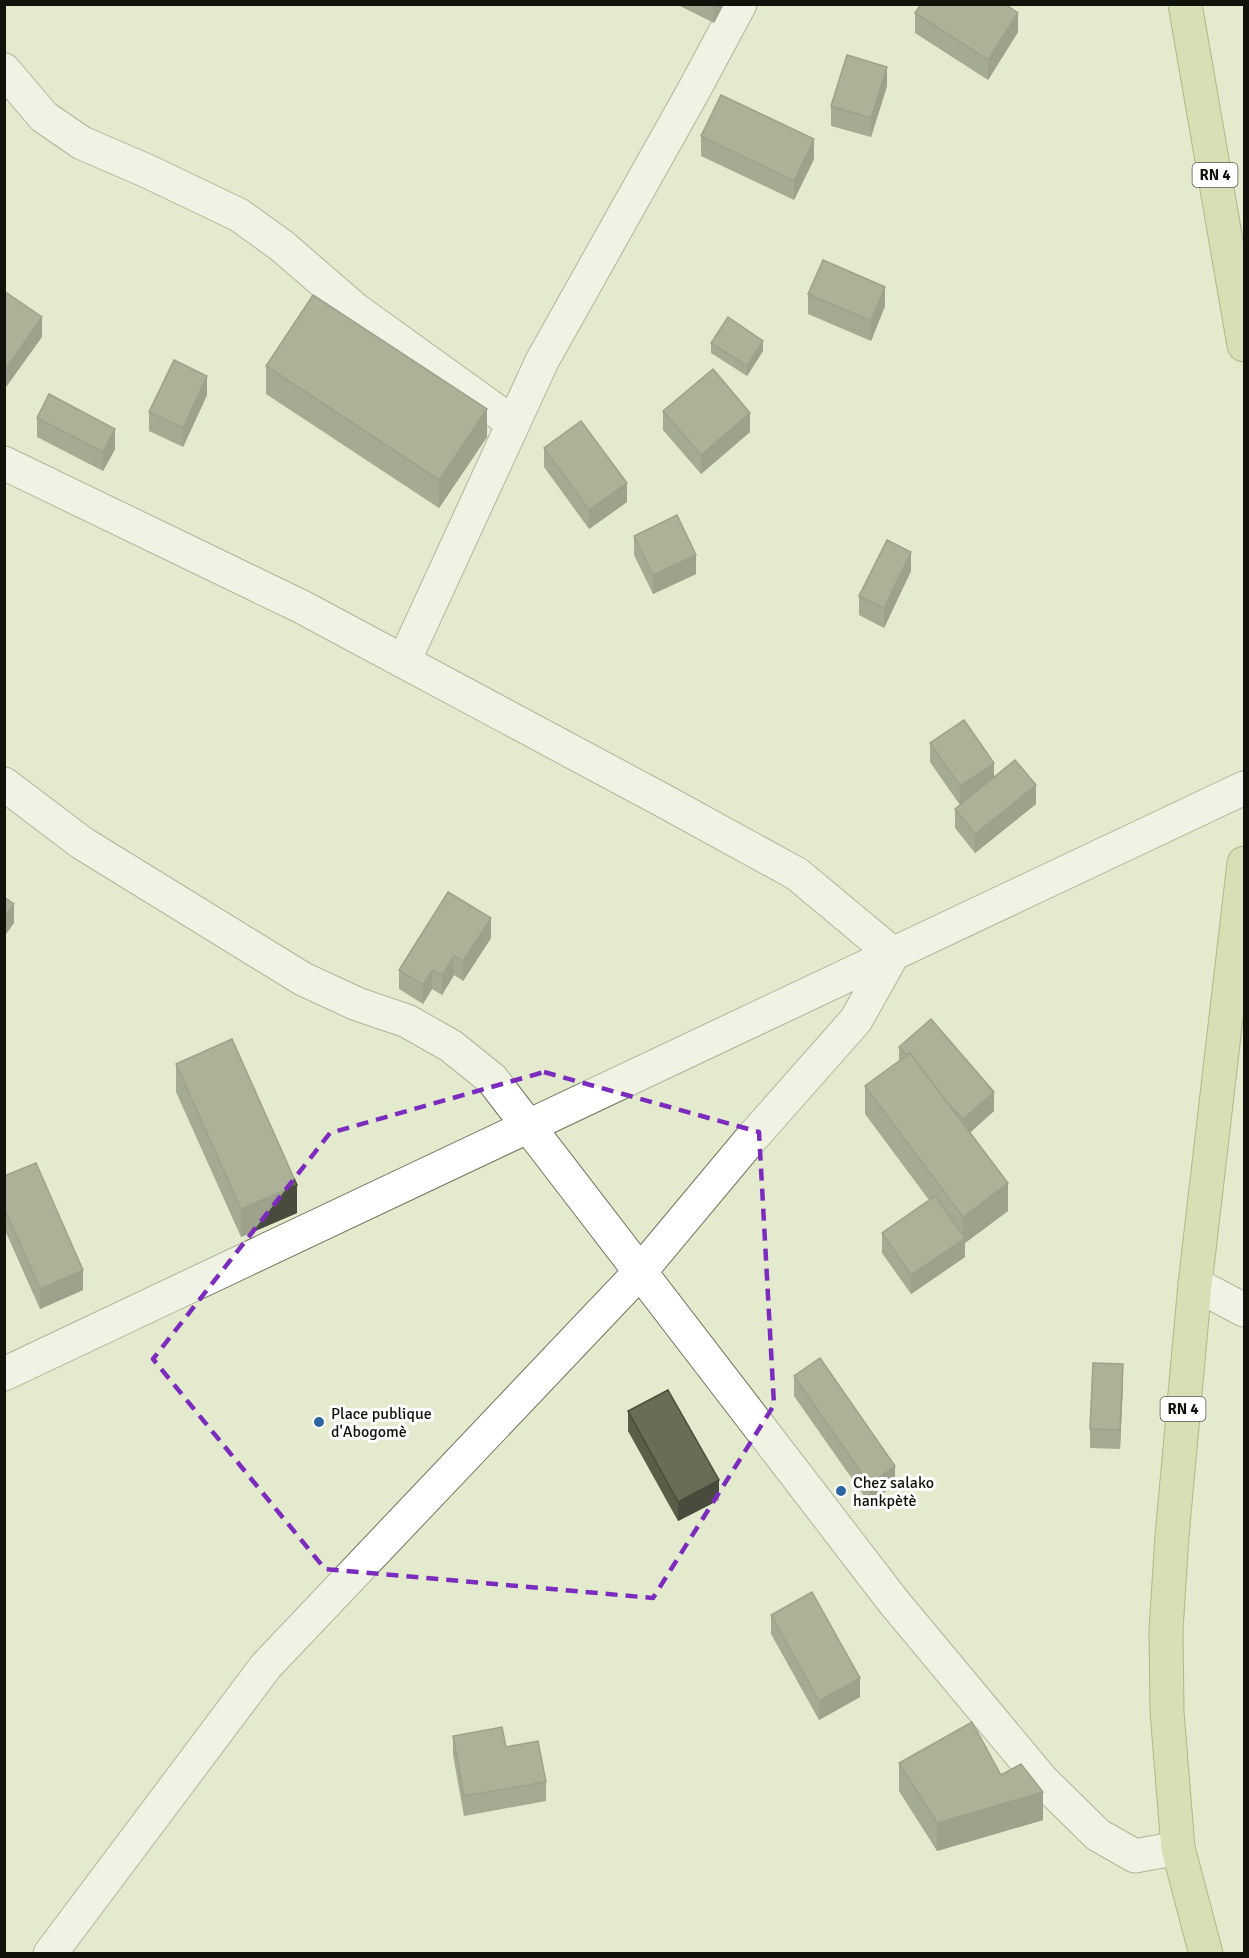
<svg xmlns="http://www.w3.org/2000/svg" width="1249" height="1958" font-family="Signika,sans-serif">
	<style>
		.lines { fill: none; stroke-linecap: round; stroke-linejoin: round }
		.minor-casing { stroke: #71765d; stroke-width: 35 }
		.primary-casing { stroke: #717b35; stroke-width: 35 }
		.minor { stroke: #fff; stroke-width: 33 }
		.primary { stroke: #c8d294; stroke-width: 33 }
		.wall { fill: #595e49 }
		.shaded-wall { fill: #494c3c }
		.building { fill: #686d55; stroke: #494c3c; stroke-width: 1.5 }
		.marked { fill: none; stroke: #7b2cbf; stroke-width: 4.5; stroke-dasharray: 12 8; stroke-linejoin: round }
		.poi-dot { fill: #2b679e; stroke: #fff; stroke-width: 2 }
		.labels { text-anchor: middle; stroke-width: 6; stroke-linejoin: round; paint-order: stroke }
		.shield { fill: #fff; stroke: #585953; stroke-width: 1.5 }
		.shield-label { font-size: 15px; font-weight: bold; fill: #111209 }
		.poi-label { font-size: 16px; fill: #111209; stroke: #fff; text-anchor: start }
	</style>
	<rect width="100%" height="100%" fill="#e4eace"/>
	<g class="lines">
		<defs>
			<path id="minor" d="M4 70 44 117 82 143 147 171 239 215 282 246 356 310 513 423
				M4 463 302 607 664 801 797 874 893 954 856 1020 750 1140 639 1273 266 1666 50 1954
				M404 661 542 361 694 90 740 4
				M4 784 82 843 303 979 357 1004 407 1021 451 1046 492 1079 893 1601 1042 1780 1098 1835 1135 1856 1178 1848
				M1195 1284 1244 1310
				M4 1374 1244 788"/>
			<path id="primary" d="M1185 4 1244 345
				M1206 1954 1178 1848 1167 1712 1166 1630 1172 1536 1195 1284 1244 863"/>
		</defs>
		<use href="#minor" class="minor-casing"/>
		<use href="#primary" class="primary-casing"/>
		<use href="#minor" class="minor"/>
		<use href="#primary" class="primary"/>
	</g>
	<path class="wall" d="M676 4H724L714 23Z
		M915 13 1018 32 988 80 915 33Z
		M887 86 871 137 831 126V106Z
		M701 136 814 159 794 200 701 156Z
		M808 294 885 306 871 341 808 314Z
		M711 343 763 351 747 376 711 353Z
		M266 366 487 437 439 508 266 394Z
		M207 395 183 447 149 431V412Z
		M663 411 750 432 701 474 663 430Z
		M37 418 115 449 103 471 37 437Z
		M544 448 627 502 589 529 544 467Z
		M634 536 696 574 653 594 634 555Z
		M911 571 884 628 859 615V596Z
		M930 743 994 777 1036 804 975 853 955 828V809L960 805 930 762Z
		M491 938 463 981 454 975 442 995 432 989 423 1004 399 989V970Z
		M899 1047 994 1111 970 1132 1008 1211 965 1243V1257L911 1294 882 1253V1233L929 1200 865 1114V1086L899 1061Z
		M176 1064 297 1213 241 1237 176 1092Z
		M4 1176 83 1290 40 1309 4 1228Z
		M794 1376 895 1485 869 1503 794 1396Z
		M1123 1384 1120 1449 1090 1448V1429Z
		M628 1411 719 1500 678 1521 628 1431Z
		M771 1615 860 1697 819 1720 771 1634Z
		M453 1736 506 1747 546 1782V1801L464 1816 453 1755Z
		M899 1763 1001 1775 1043 1820 937 1851 899 1791Z"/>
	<path class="shaded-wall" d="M714 4H724L714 23Z
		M1018 13V32L988 80V60Z
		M887 67V86L871 137V118Z
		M814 139V159L794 200V181Z
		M885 287V306L871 341V321Z
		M42 317V337L4 390V371Z
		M763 341V351L747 376V366Z
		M207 376V395L183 447V428Z
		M487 409V437L439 508V480Z
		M750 413V432L701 474V455Z
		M115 429V449L103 471V452Z
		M627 483V502L589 529V510Z
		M911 552V571L884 628V608Z
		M696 555V574L653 594V575Z
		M994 763V783L960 806V786Z
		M1036 785V804L975 853V834Z
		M14 904V923L4 937V918Z
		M491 918V938L463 981V961Z
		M454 956V975L442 995V975Z
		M432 970V989L423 1004V985Z
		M994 1092V1111L963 1139V1119Z
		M1008 1183V1211L965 1243V1257L911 1294V1275L963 1239V1217Z
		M297 1185V1213L241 1237V1209Z
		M83 1270V1290L40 1309V1289Z
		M1123 1364V1384L1120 1449V1430Z
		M895 1466V1485L869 1503V1484Z
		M719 1480V1500L678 1521V1502Z
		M860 1678V1697L819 1720V1701Z
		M1043 1792V1820L937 1851V1823Z"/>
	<path class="building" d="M921 4H1005L1018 13 988 60 915 13Z
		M847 55 887 67 871 118 831 106Z
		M721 95 814 139 794 181 701 136Z
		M823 260 885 287 871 321 808 294Z
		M4 291 42 317 4 371Z
		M313 295 487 409 439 480 266 366Z
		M728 317 763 341 747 366 711 343Z
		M174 360 207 376 183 428 149 412Z
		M713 369 750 413 701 455 663 411Z
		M49 394 115 429 103 452 37 418Z
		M581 421 627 483 589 510 544 448Z
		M677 515 696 555 653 575 634 536Z
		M887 540 911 552 884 608 859 596Z
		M964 720 994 763 960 786 930 743Z
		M1015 760 1036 785 975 834 955 809Z
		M448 892 491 918 463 961 454 956 442 975 432 970 423 985 399 970Z
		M4 897 14 904 4 918Z
		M931 1019 994 1092 963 1119 945 1100 910 1053 906 1055 899 1047Z
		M232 1039 297 1185 241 1209 176 1064Z
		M910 1053 1008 1183 963 1217 865 1086Z
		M36 1163 83 1270 40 1289 4 1208V1176Z
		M935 1196 965 1238 911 1275 882 1233Z
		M820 1358 895 1466 869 1484 794 1376Z
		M1093 1363 1123 1364 1120 1430 1090 1429Z
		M668 1390 719 1480 678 1502 628 1411Z
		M812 1592 860 1678 819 1701 771 1615Z
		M972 1722 1001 1775 1021 1764 1043 1792 937 1823 899 1763Z
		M502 1727 506 1747 538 1741 546 1782 464 1796 453 1736Z"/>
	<path d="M0 0H1249V1958H0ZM544 1072 759 1132 774 1405 653 1598 325 1569 153 1359 330 1133Z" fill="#e4eace" fill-opacity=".55" fill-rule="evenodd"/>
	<path class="marked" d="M544 1072 759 1132 774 1405 653 1598 325 1569 153 1359 330 1133Z"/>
	<g class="poi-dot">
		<circle cx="319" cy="1422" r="6"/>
		<circle cx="841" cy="1491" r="6"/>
	</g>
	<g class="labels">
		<g class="shield">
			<rect x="1192.5" y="163" width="45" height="24" rx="4.5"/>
			<rect x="1160.5" y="1397" width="45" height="24" rx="4.5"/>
		</g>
		<g class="shield-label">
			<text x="1215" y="180">RN 4</text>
			<text x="1183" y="1414">RN 4</text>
		</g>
		<g class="poi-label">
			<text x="331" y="1419">Place publique<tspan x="331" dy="18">d'Abogomè</tspan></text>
			<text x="853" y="1488">Chez salako<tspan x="853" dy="18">hankpètè</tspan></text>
		</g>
	</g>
	<rect width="1249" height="1958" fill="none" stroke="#111209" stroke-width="12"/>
</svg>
